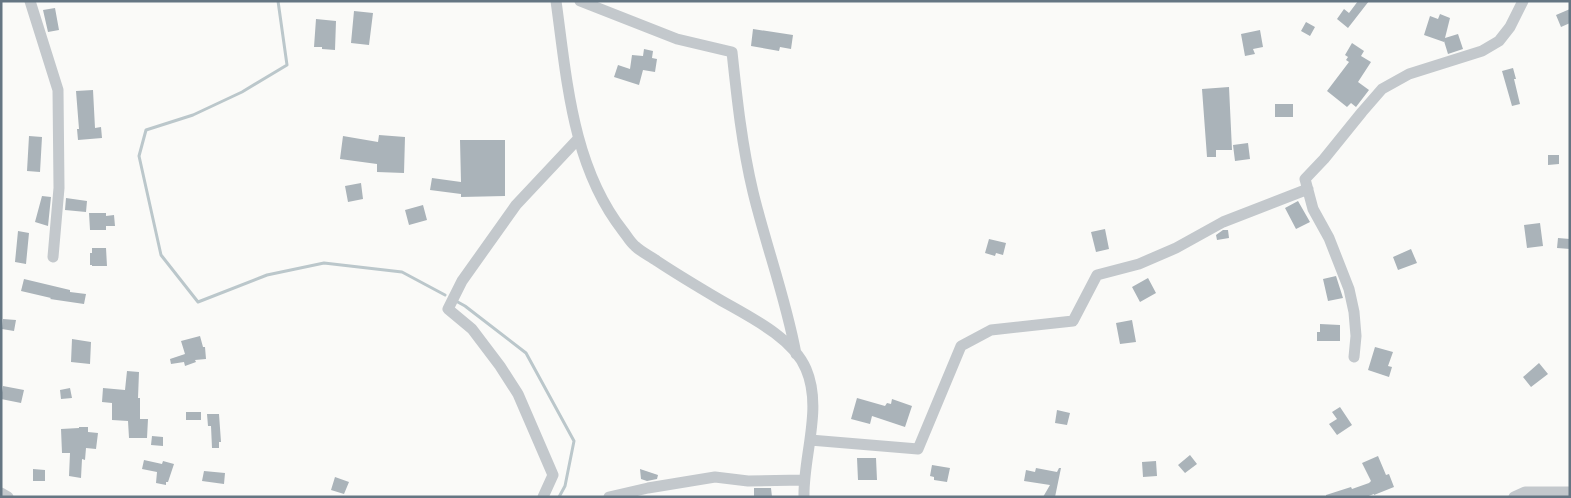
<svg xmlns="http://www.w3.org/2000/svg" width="1571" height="498" font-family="'Sofia Sans Condensed',sans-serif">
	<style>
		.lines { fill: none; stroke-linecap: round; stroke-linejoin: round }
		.stream { stroke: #bbc7cb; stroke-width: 3 }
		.building { fill: #aab3b9 }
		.minor { stroke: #c3c8cc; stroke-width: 11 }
	</style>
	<rect width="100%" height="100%" fill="#fafaf8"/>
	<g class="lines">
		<path class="stream" d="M278 1 287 65 242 92 193 115 146 130 139 156 161 255 198 302 267 275 324 263 402 272 445 295
			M456 301 465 306 526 353 574 441 565 486 559 497"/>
	</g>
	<path class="building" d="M1358 1H1369L1348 28 1337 19 1344 9 1349 13Z
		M55 8 59 30 48 32 43 10Z
		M1570 9V23L1561 27 1556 15Z
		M354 11 373 13 369 45 351 43Z
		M1440 14 1450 18 1445 38 1458 34 1463 49 1448 54 1444 41V42L1424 35 1430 16 1438 19Z
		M316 19 336 21 335 50 322 49V47H314Z
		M1306 22 1315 27 1310 36 1301 31Z
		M753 29 793 35 791 49 780 47 779 51 751 46Z
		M1260 30 1263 47 1253 49 1255 54 1245 56 1241 34Z
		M1352 43 1364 51 1361 56 1371 62 1358 82 1369 90 1356 107 1351 103 1347 107 1327 91 1349 62 1346 60 1348 57 1345 55Z
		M644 49 653 51 652 58 657 59 655 72 643 70 639 85 614 77 618 65 630 69 632 55 643 56Z
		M1513 68 1516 79H1514L1520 104 1512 106 1502 71Z
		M1229 87 1232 150H1216V157H1207L1202 89Z
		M93 90 95 128 101 127 102 138 78 140 77 129H79L76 91Z
		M1275 104H1293V117H1275Z
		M379 135 405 137 404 173 377 172V164L340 159 343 136 378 142Z
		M29 136 42 137 40 172 27 171Z
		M460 140H505V196L461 197V194L430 190 432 178 461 182Z
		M1248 143 1250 159 1235 161 1233 145Z
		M1548 155H1559V164L1548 165Z
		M361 183 363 199 348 202 345 186Z
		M42 196 51 197 48 226 35 222Z
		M66 198 87 201 86 212 65 210Z
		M1298 201 1310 222 1296 229 1285 208Z
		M423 205 427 220 409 225 405 210Z
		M89 213H106V216L114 215 115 226H106V230H90Z
		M1540 223 1543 246 1527 248 1524 225Z
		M1105 229 1109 249 1096 252 1091 232Z
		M1223 230H1228L1229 238 1217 240 1216 235Z
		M18 231 29 233 26 264 15 262Z
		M1558 238 1570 239V249L1557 248Z
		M989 239 1006 243 1003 255 996 253 995 256 985 253Z
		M92 248H106L107 266H92V265H90V253H92Z
		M1411 249 1417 263 1398 270 1393 257Z
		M1336 276 1343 298 1328 301 1323 279Z
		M1148 278 1156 293 1140 302 1132 287Z
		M24 279 70 290V292L86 294 84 304 50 299 51 298 21 291Z
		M3 319 16 320 14 331 2 329Z
		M1132 320 1136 342 1120 344 1116 323Z
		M1320 324 1340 325V341H1317V332H1320Z
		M200 336 203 347H205L206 359 195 360 196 362 185 366 184 362 171 364 170 359 185 354 181 341Z
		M72 339 91 342 90 364 71 362Z
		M1375 347 1393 352 1388 366 1392 367 1389 377 1368 370Z
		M1539 363 1548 374 1531 387 1523 377Z
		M127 371 139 372 138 398H140V419H148L147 438H129L128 421 112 420V403L102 402 103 388 125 390Z
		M3 386 24 390 21 403 1 399Z
		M70 388 72 398 61 399 60 390Z
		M857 398 885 406 887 403 891 404 892 399 912 406 905 427 872 416 870 424 851 419Z
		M1340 407 1352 425 1337 435 1329 424 1337 419 1332 412Z
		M1057 410 1070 413 1067 425 1055 423Z
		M186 412H201V420H186Z
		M207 414H219L221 442H219V448H212L211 426H208Z
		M79 427H88V432L98 433 96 449 86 448 85 460 82 459 81 478 69 476 70 453H62L61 429 79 428Z
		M152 436 163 437V446L151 445Z
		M1190 455 1197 464 1185 473 1178 465Z
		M1378 456 1386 475 1389 474 1394 487 1374 495V494L1366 497H1326V495L1351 487 1352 489 1369 483 1371 481 1362 463Z
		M857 458H876L877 480H858Z
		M144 460 162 464 163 461 174 464 168 482H166V485L156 483 157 472 142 469Z
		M1156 461 1157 476 1143 477 1142 462Z
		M932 465 950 468 947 482 934 480V477L930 476Z
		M1036 468 1057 472 1059 468H1061L1055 497H1043L1050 485 1024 481 1026 470 1035 472Z
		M33 469 45 470V481H33Z
		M640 469 658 475 657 479 647 481 641 479Z
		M204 471 225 473 224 484 202 481Z
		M335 477 349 482 344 494 331 490Z
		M754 488H771L772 497H754Z"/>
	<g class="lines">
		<path class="minor" d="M30 1 58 90 59 188 53 257
			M556 1C567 80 572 166 623 231 627 236 630 242 635 246 641 252 650 256 657 261 678 275 700 288 722 301 750 317 793 338 806 369 823 408 803 456 804 497
			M580 1 677 39 732 52C737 99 742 146 753 192 766 246 786 299 796 354
			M1354 357 1356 336 1354 312 1349 289 1329 238 1313 209 1305 179 1324 159 1362 112 1382 89 1409 74 1482 51 1499 41 1510 27 1523 1
			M810 440 918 449 961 346 991 330 1073 321 1097 275 1139 264 1176 248 1223 222 1308 189
			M1 493 8 497
			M543 497 553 475 518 394 500 366 472 329 448 309 462 281 516 205 578 139
			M609 497 648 488 715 477 748 481 803 480
			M1514 497 1525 492H1570"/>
	</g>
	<rect width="1571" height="498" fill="none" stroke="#657683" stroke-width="5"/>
</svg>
